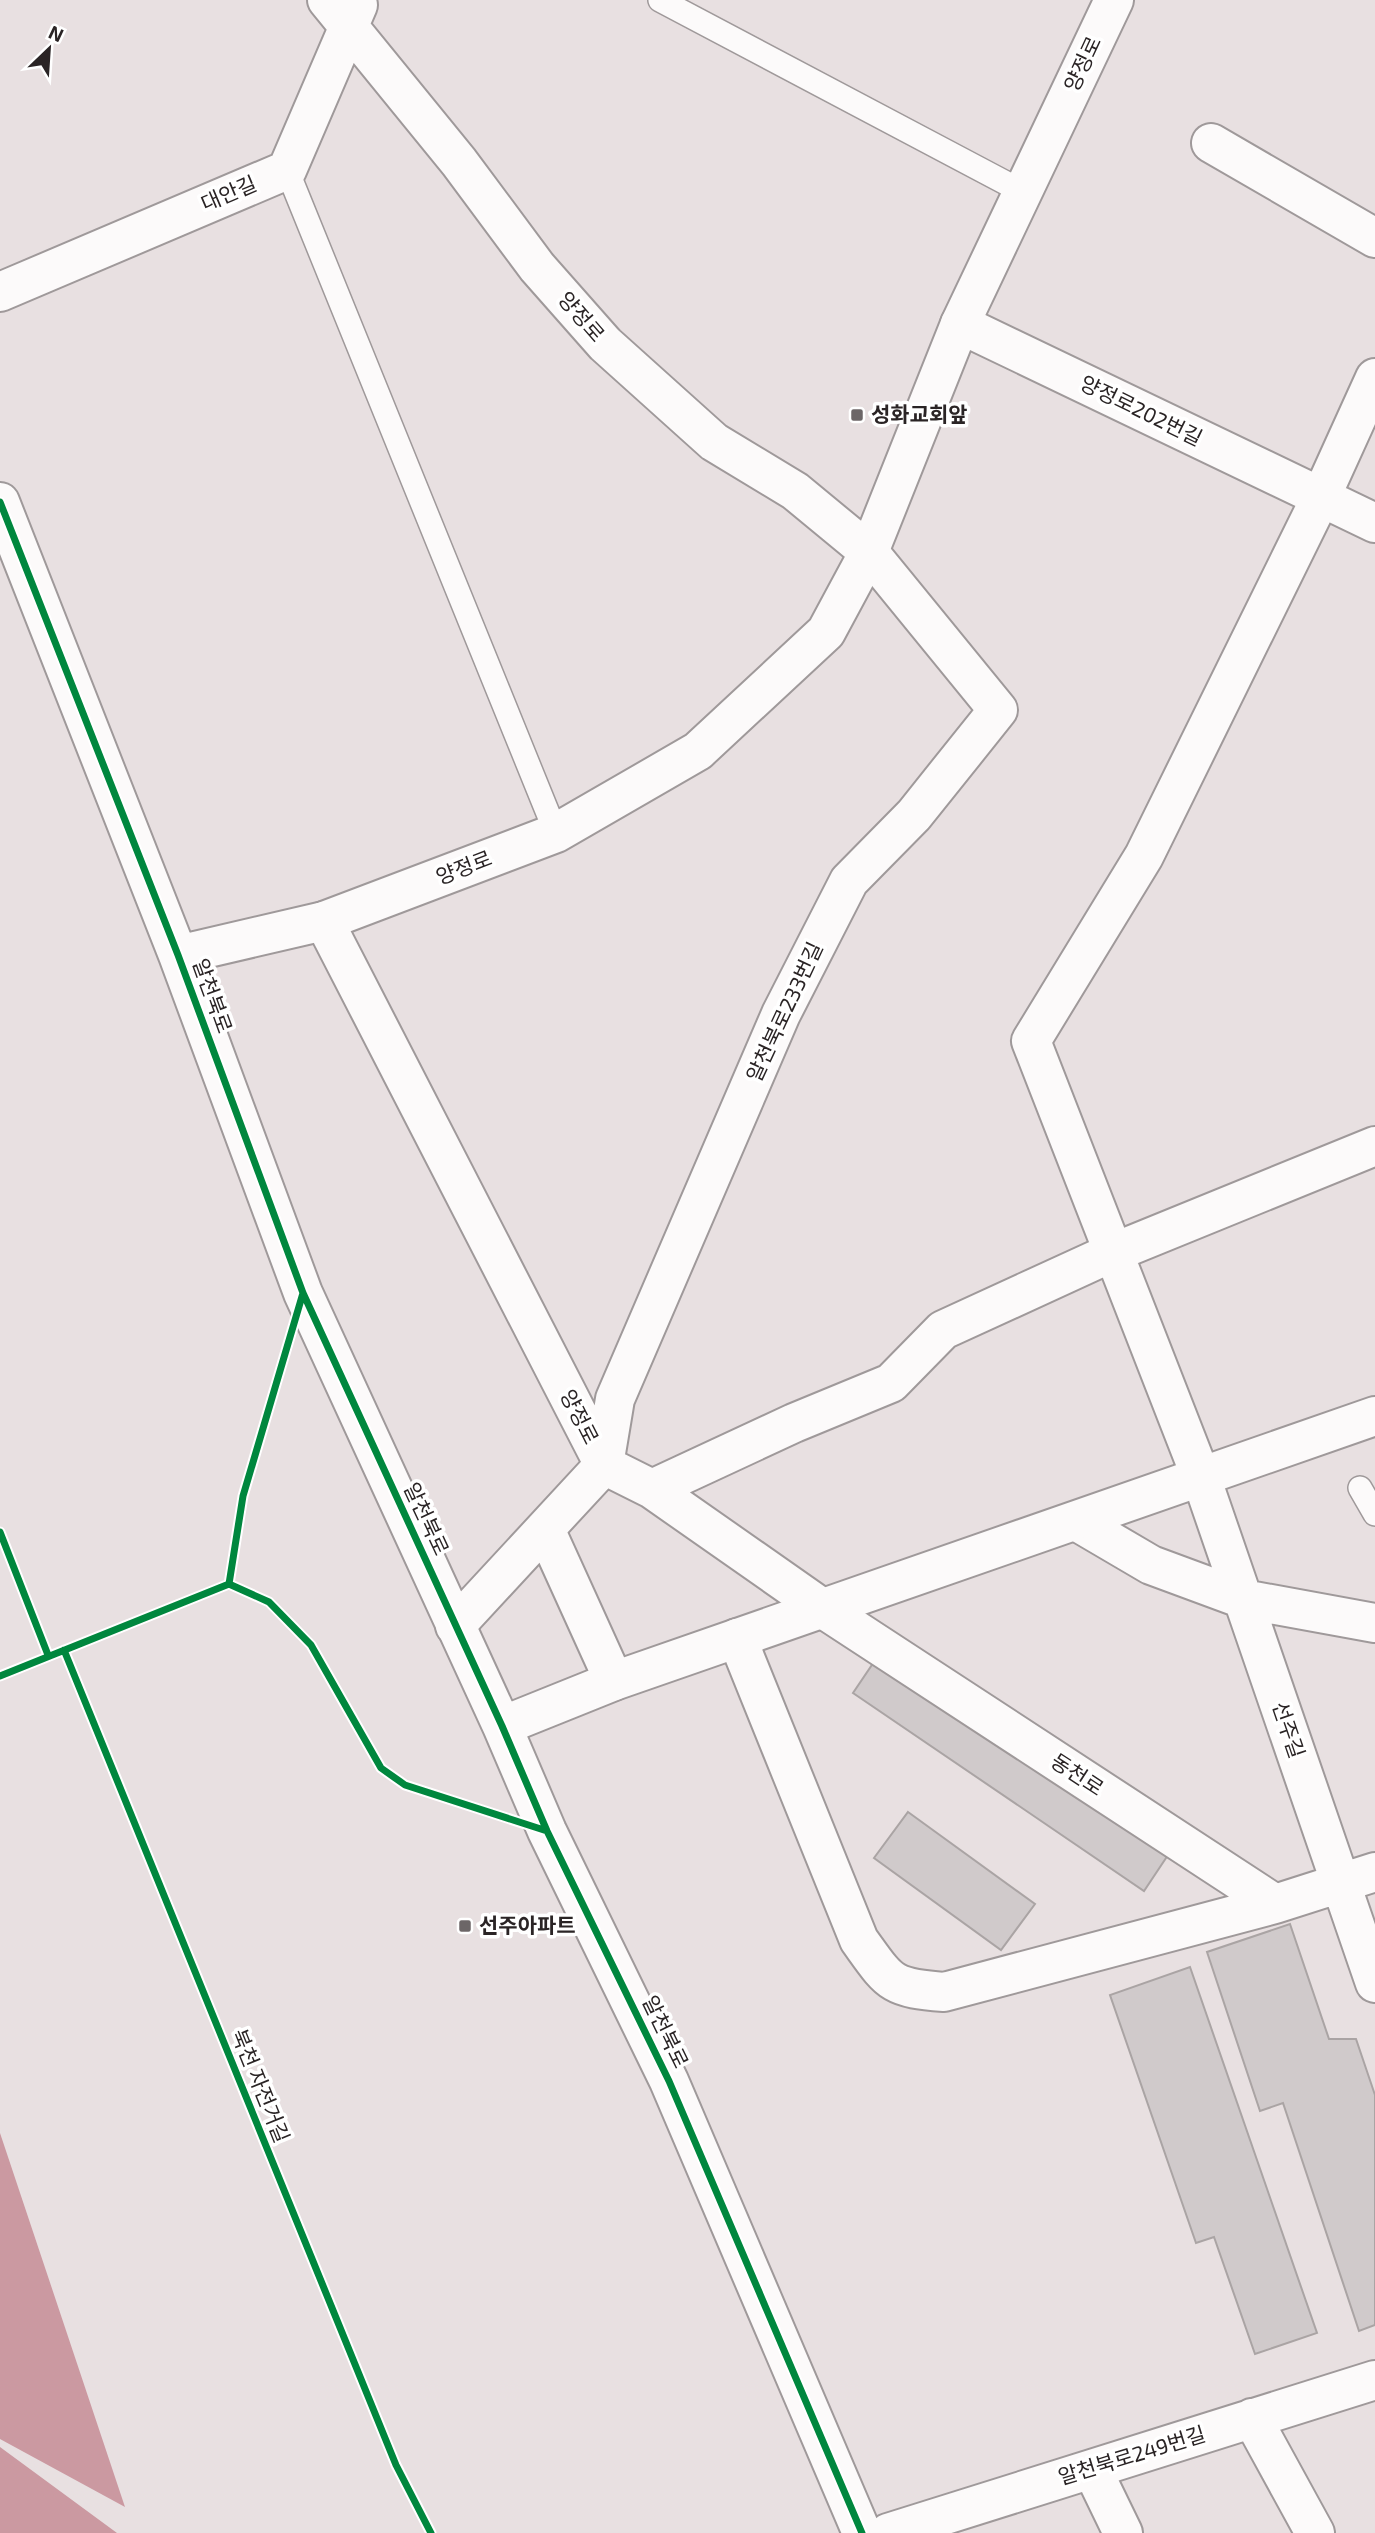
<svg xmlns="http://www.w3.org/2000/svg" width="1375" height="2533" font-family="'Exo 2','Noto Sans KR',sans-serif">
	<style>
		.water { fill: #cb99a1 }
		.building { fill: #d0cacb; stroke: #aaa4a4; stroke-width: 2 }
		.lines { fill: none; stroke-linecap: round; stroke-linejoin: round }
		.service-casing { stroke: #9f999a; stroke-width: 26 }
		.minor-casing { stroke: #9f999a; stroke-width: 42 }
		.tertiary-casing { stroke: #9f999a; stroke-width: 42 }
		.service { stroke: #fcfafa; stroke-width: 23 }
		.minor { stroke: #fcfafa; stroke-width: 38 }
		.tertiary { stroke: #fcfafa; stroke-width: 38 }
		.cycleway-casing { stroke: #fff; stroke-width: 11 }
		.cycleway { stroke: #00873e; stroke-width: 7 }
		.poi-dot { fill: #6c6667; stroke: #fff; stroke-width: 2.5 }
		.labels { text-anchor: middle; stroke-width: 7; stroke-linejoin: round; paint-order: stroke }
		.street-label { font-size: 21px; fill: #2a2425; stroke: #fff }
		.poi-label { font-size: 21px; font-weight: bold; fill: #2a2425; stroke: #fff; text-anchor: start }
	</style>
	<rect width="100%" height="100%" fill="#e8e0e1"/>
	<path class="water" d="M0 2133 125 2507 0 2439Z
		M0 2447 117 2533H0Z"/>
	<path class="building" d="M878 1656 1168 1855 1144 1891 853 1693Z
		M908 1812 1035 1904 1001 1950 874 1858Z
		M1290 1924 1329 2039H1356L1375 2095V2325L1359 2331 1283 2103 1260 2111 1207 1952Z
		M1190 1967 1317 2333 1255 2354 1214 2237 1196 2243 1110 1995Z"/>
	<g class="lines">
		<defs>
			<path id="service" d="M660 0 1023 192
				M287 170 556 833
				M1360 1488 1375 1514"/>
			<path id="minor" d="M327 0 459 162 537 267 605 344 714 442 795 491 869 552 998 710 914 815 849 881 781 1014 615 1399 604 1465 455 1626
				M1211 143 1375 238
				M0 292 287 170 358 5
				M960 324 1375 523
				M1375 378 1321 497 1144 856 1031 1041 1201 1477 1375 1983
				M324 921 604 1465 652 1489 822 1608 1275 1904 1375 1872
				M652 1489 794 1423 891 1383 943 1330 1100 1258 1375 1146
				M1076 1521 1151 1565 1243 1599 1375 1623
				M545 1529 614 1681
				M737 1638 859 1940C890 1983 890 1988 944 1992L1275 1904
				M1252 2418 1315 2533
				M1092 2469 1123 2533
				M888 2533 1375 2380"/>
			<path id="tertiary" d="M0 502 178 955 303 1293 502 1726 547 1831 669 2081 862 2533
				M178 955 324 921 556 833 698 751 826 632 869 552 960 324 1114 0
				M502 1726 614 1681 1375 1416"/>
		</defs>
		<use href="#service" class="service-casing"/>
		<use href="#minor" class="minor-casing"/>
		<use href="#tertiary" class="tertiary-casing"/>
		<use href="#service" class="service"/>
		<use href="#minor" class="minor"/>
		<use href="#tertiary" class="tertiary"/>
		<defs>
			<path id="cycleway" d="M0 502 178 955 303 1293 502 1726 547 1831 669 2081 862 2533
				M303 1293 243 1496 229 1584 269 1602 311 1645 381 1768 405 1785 547 1831
				M0 1532 48 1655
				M64 1650 396 2465 431 2533
				M0 1676 229 1584"/>
		</defs>
		<use href="#cycleway" class="cycleway-casing"/>
		<use href="#cycleway" class="cycleway"/>
	</g>
	<g class="poi-dot">
		<rect x="850" y="408" width="14" height="14" rx="3.5"/>
		<rect x="458" y="1919" width="14" height="14" rx="3.5"/>
	</g>
	<g class="labels">
		<g class="street-label">
			<text transform="translate(1083 64) rotate(-65)" y="7">양정로</text>
			<text transform="translate(229 194) rotate(-23)" y="7">대안길</text>
			<text transform="translate(581 317) rotate(49)" y="7">양정로</text>
			<text transform="translate(1141 411) rotate(26)" y="7">양정로202번길</text>
			<text transform="translate(464 868) rotate(-21)" y="7">양정로</text>
			<text transform="translate(212 996) rotate(70)" y="7">알천북로</text>
			<text transform="translate(785 1012) rotate(-65)" y="7">알천북로233번길</text>
			<text transform="translate(579 1417) rotate(63)" y="7">양정로</text>
			<text transform="translate(426 1519) rotate(65)" y="7">알천북로</text>
			<text transform="translate(1288 1730) rotate(71)" y="7">선주길</text>
			<text transform="translate(1077 1775) rotate(33)" y="7">동천로</text>
			<text transform="translate(665 2032) rotate(64)" y="7">알천북로</text>
			<text transform="translate(260 2086) rotate(68)" y="7">북천 자전거길</text>
			<text transform="translate(1132 2456) rotate(-17)" y="7">알천북로249번길</text>
		</g>
		<g class="poi-label">
			<text x="871" y="422">성화교회앞</text>
			<text x="479" y="1933">선주아파트</text>
		</g>
	</g>
	<g transform="translate(49 49) rotate(25)" stroke="#ffffff" stroke-width="5" paint-order="stroke">
	<path d="M0-5L12 26L0 18L-12 26Z" fill="#2a2425"/>
	<text y="-10" font-size="19" font-weight="bold" text-anchor="middle" fill="#2a2425">N</text>
	</g>
</svg>
